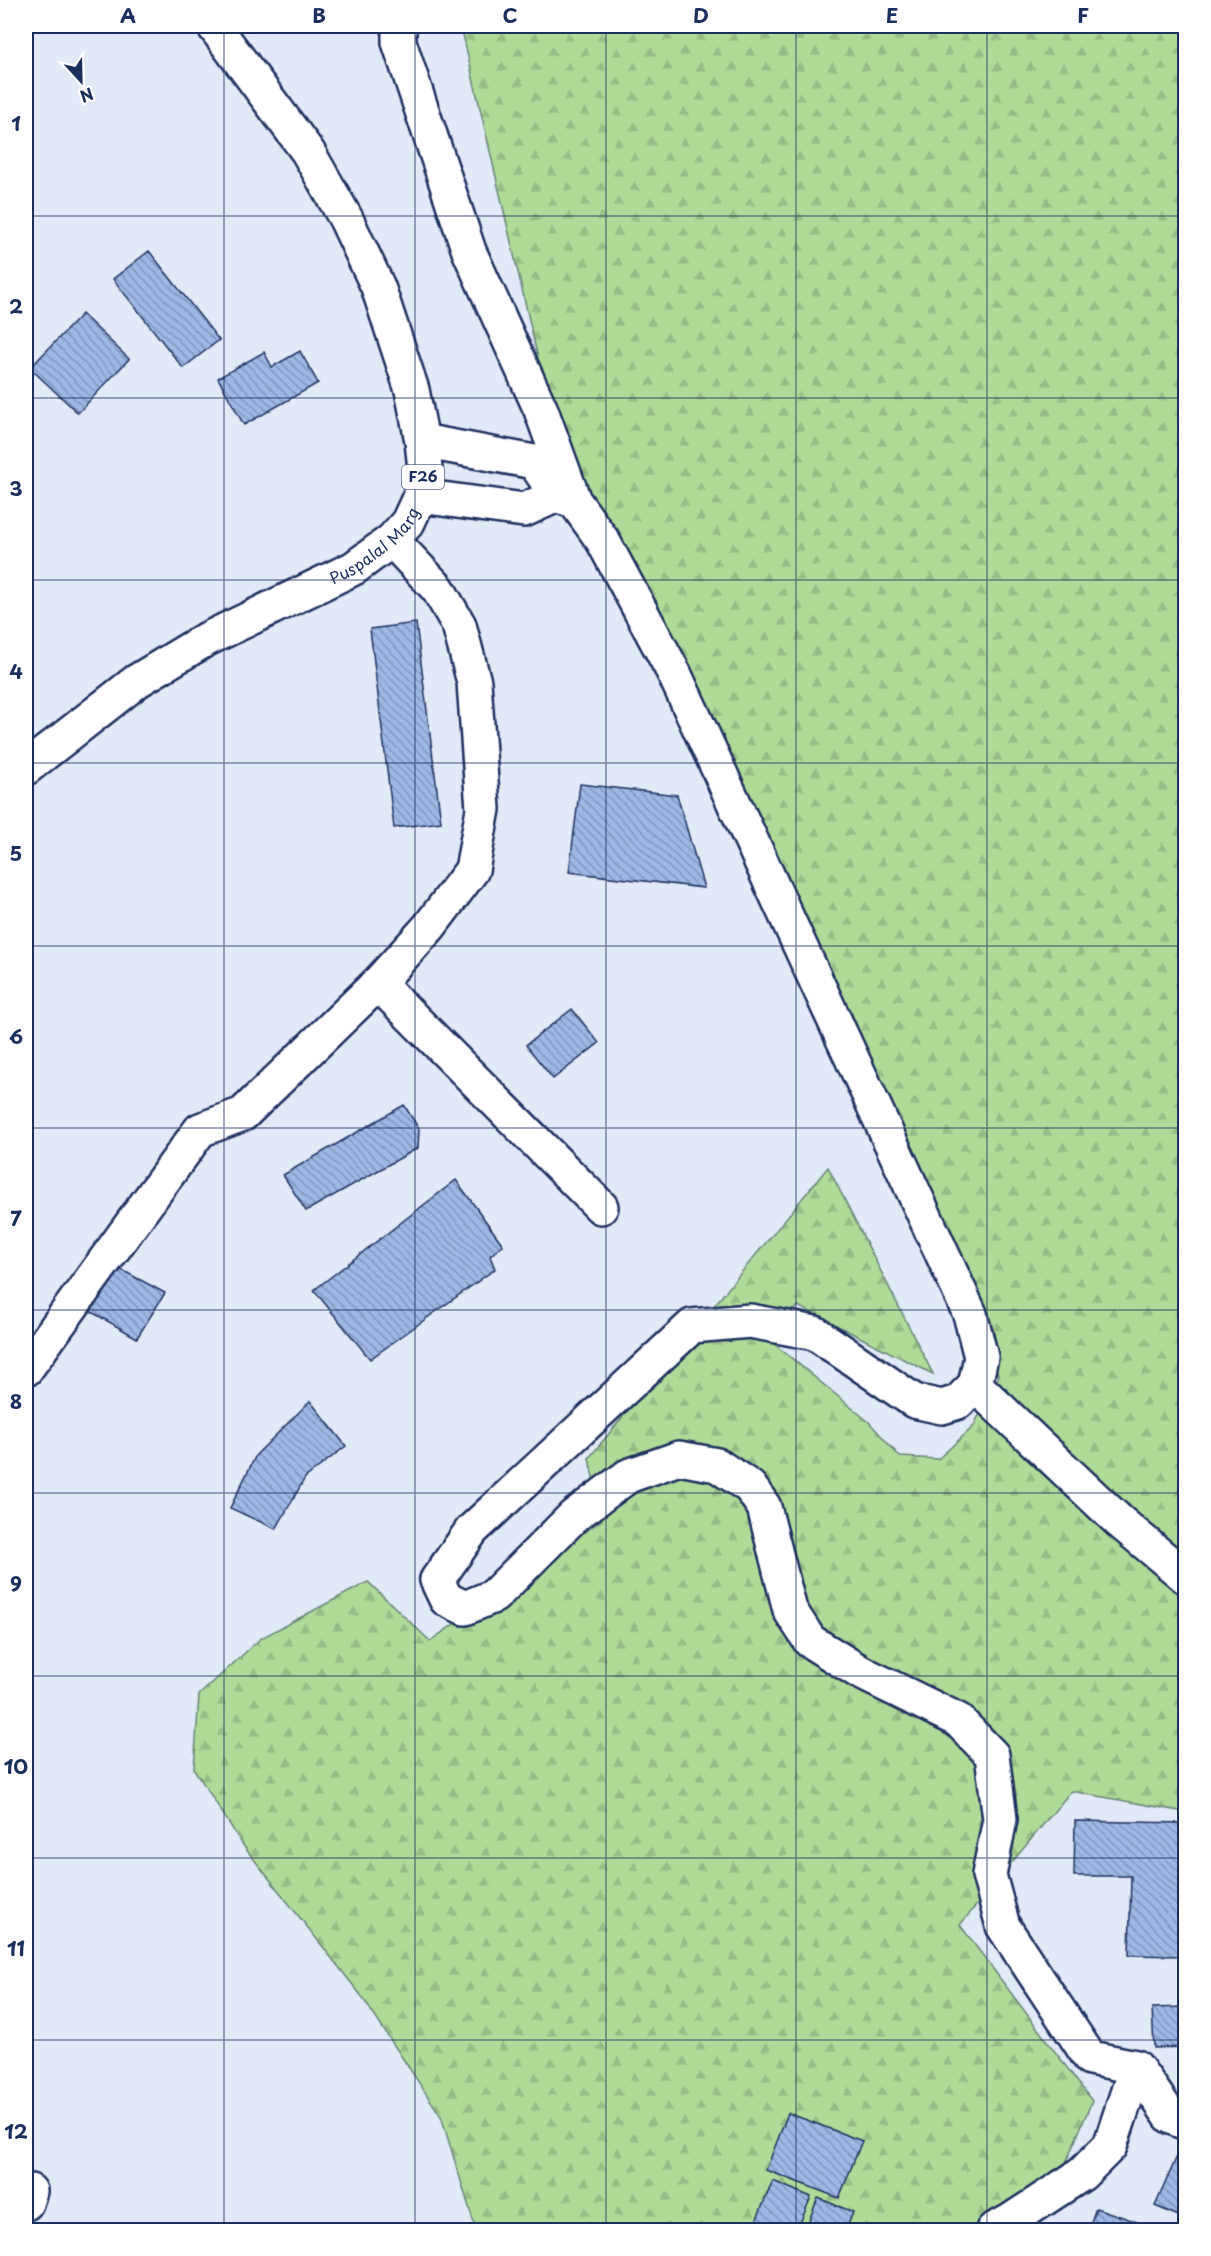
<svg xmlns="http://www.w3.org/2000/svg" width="1211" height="2256" font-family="'Playpen Sans',sans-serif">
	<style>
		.forest { fill: url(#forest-firs); stroke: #66847a; stroke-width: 1.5 }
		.building { fill: url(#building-back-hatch); stroke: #1b2f5e; stroke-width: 1.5 }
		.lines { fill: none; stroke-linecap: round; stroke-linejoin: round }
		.minor-casing { stroke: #1b2f5e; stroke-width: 38 }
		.major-casing { stroke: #1b2f5e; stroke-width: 38 }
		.minor { stroke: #fff; stroke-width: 33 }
		.major { stroke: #fff; stroke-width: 33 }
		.grid { fill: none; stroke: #1b2f5e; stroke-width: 1.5; stroke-opacity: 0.55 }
		.labels { text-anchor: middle; stroke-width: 4.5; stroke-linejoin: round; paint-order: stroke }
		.shield { fill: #fff; stroke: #5f6d8e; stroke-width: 1.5 }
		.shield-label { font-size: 15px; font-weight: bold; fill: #1b2f5e }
		.street-label { font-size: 16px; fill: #1b2f5e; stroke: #fff }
		.neatline { fill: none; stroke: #1b2f5e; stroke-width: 2 }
		.grid-label { font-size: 20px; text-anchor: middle; font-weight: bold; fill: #1b2f5e }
	</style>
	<defs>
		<pattern id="forest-firs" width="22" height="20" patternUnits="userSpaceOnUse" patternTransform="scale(1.5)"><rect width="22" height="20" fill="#b0da97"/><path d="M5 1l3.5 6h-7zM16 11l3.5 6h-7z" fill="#97bb85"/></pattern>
		<pattern id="building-back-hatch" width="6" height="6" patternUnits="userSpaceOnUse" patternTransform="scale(1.5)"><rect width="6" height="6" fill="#9eb7e4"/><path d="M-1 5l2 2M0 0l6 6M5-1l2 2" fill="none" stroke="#8095bc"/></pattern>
	</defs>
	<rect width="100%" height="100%" fill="#e2e9f7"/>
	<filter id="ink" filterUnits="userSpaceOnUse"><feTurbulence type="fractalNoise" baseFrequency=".0167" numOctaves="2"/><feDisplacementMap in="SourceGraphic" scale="12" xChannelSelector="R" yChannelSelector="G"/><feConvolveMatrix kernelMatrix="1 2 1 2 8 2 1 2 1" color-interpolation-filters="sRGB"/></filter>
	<g filter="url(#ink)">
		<path class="forest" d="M461 26H1185V1812L1071 1791 960 1925 1092 2101 1061 2174 1016 2230H476L441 2116 360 1994 245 1848 194 1769 199 1695 261 1638 368 1582 430 1641 602 1520 589 1458 828 1167 933 1374 798 1306 772 1342 869 1422 900 1457 938 1459 973 1427 999 1376 880 1108 574 514Z"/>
		<path class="building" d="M149 251 219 340 183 368 113 279Z
			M82 314 129 359 78 413 30 368Z
			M300 351 318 383 244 425 218 378 264 352 272 367Z
			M416 623 441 822 394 828 370 629Z
			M580 784 677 795 704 888 569 872Z
			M572 1009 599 1043 553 1079 526 1045Z
			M404 1105 419 1129 418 1148 306 1211 283 1175Z
			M456 1180 503 1245 490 1256 495 1269 370 1359 314 1290Z
			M118 1268 165 1293 137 1338 90 1311Z
			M310 1401 346 1446 305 1478 276 1529 230 1508 256 1455Z
			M1075 1821 1185 1823 1183 1956 1129 1955 1131 1876H1074Z
			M1186 2007V2047L1154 2048 1152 2008Z
			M788 2113 862 2141 839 2198 766 2170Z
			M1183 2143 1186 2144V2219L1155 2206Z
			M773 2181 811 2197 797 2230H752Z
			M818 2198 853 2212 846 2230H805Z
			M1096 2208 1161 2230H1088Z"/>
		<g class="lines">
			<defs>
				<path id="minor" d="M399 26V42L469 251 541 410 573 498
					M422 441 534 462 557 495 575 502 603 541 674 673 970 1314 981 1357 975 1385 958 1402 942 1407 914 1401 815 1333 750 1321 692 1326 472 1530 437 1580 446 1599 465 1608 494 1596 574 1516 628 1476 679 1458 717 1465 750 1487 764 1507 790 1610 810 1641 860 1672 958 1720 992 1755 1000 1819 989 1875 1003 1926 1090 2058 1136 2067 1110 2146 1082 2174 1010 2221 993 2230
					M420 496 524 510 557 495
					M378 983 601 1207
					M26 1369 200 1130 243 1114 378 983 429 927 472 870 483 809 474 682 459 625 438 589 392 540
					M975 1385 1119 1521 1186 1577
					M1136 2067 1171 2117 1186 2123
					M26 2203 30 2191"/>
				<g id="major">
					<path id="s1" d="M26 768 137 681 203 641 354 568 392 540 408 522 420 496 425 469 422 441 412 390 378 287 346 219 308 152 214 26"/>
				</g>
			</defs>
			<use href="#minor" class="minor-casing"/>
			<use href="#major" class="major-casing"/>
			<use href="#minor" class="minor"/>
			<use href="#major" class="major"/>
		</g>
	</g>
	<path class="grid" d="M224 26V2230M415 26V2230M606 26V2230M796 26V2230M987 26V2230M26 216H1186M26 398H1186M26 580H1186M26 763H1186M26 946H1186M26 1128H1186M26 1310H1186M26 1493H1186M26 1676H1186M26 1858H1186M26 2040H1186"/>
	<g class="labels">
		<rect class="shield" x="402" y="465" width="42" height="24" rx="4.5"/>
		<g class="shield-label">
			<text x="423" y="482">F26</text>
		</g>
		<g class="street-label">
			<text dy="6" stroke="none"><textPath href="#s1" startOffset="416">Puspalal Marg</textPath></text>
		</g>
	</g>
	<rect width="1211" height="2256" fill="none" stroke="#fff" stroke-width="66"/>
	<g transform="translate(81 81) rotate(158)" stroke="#ffffff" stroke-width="4.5" paint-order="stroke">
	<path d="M0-4.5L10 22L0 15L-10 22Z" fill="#1b2f5e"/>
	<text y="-9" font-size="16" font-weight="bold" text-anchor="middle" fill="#1b2f5e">N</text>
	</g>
	<rect x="33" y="33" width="1145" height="2190" class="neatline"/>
	<g class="grid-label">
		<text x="128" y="23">A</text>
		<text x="319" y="23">B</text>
		<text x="510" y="23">C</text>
		<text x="701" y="23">D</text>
		<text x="892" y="23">E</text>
		<text x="1083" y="23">F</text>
		<text x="16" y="131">1</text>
		<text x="16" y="314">2</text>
		<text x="16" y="496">3</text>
		<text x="16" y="679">4</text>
		<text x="16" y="861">5</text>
		<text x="16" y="1044">6</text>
		<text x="16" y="1226">7</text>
		<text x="16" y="1409">8</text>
		<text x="16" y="1591">9</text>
		<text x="16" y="1774">10</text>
		<text x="16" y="1956">11</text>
		<text x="16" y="2139">12</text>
	</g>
</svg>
